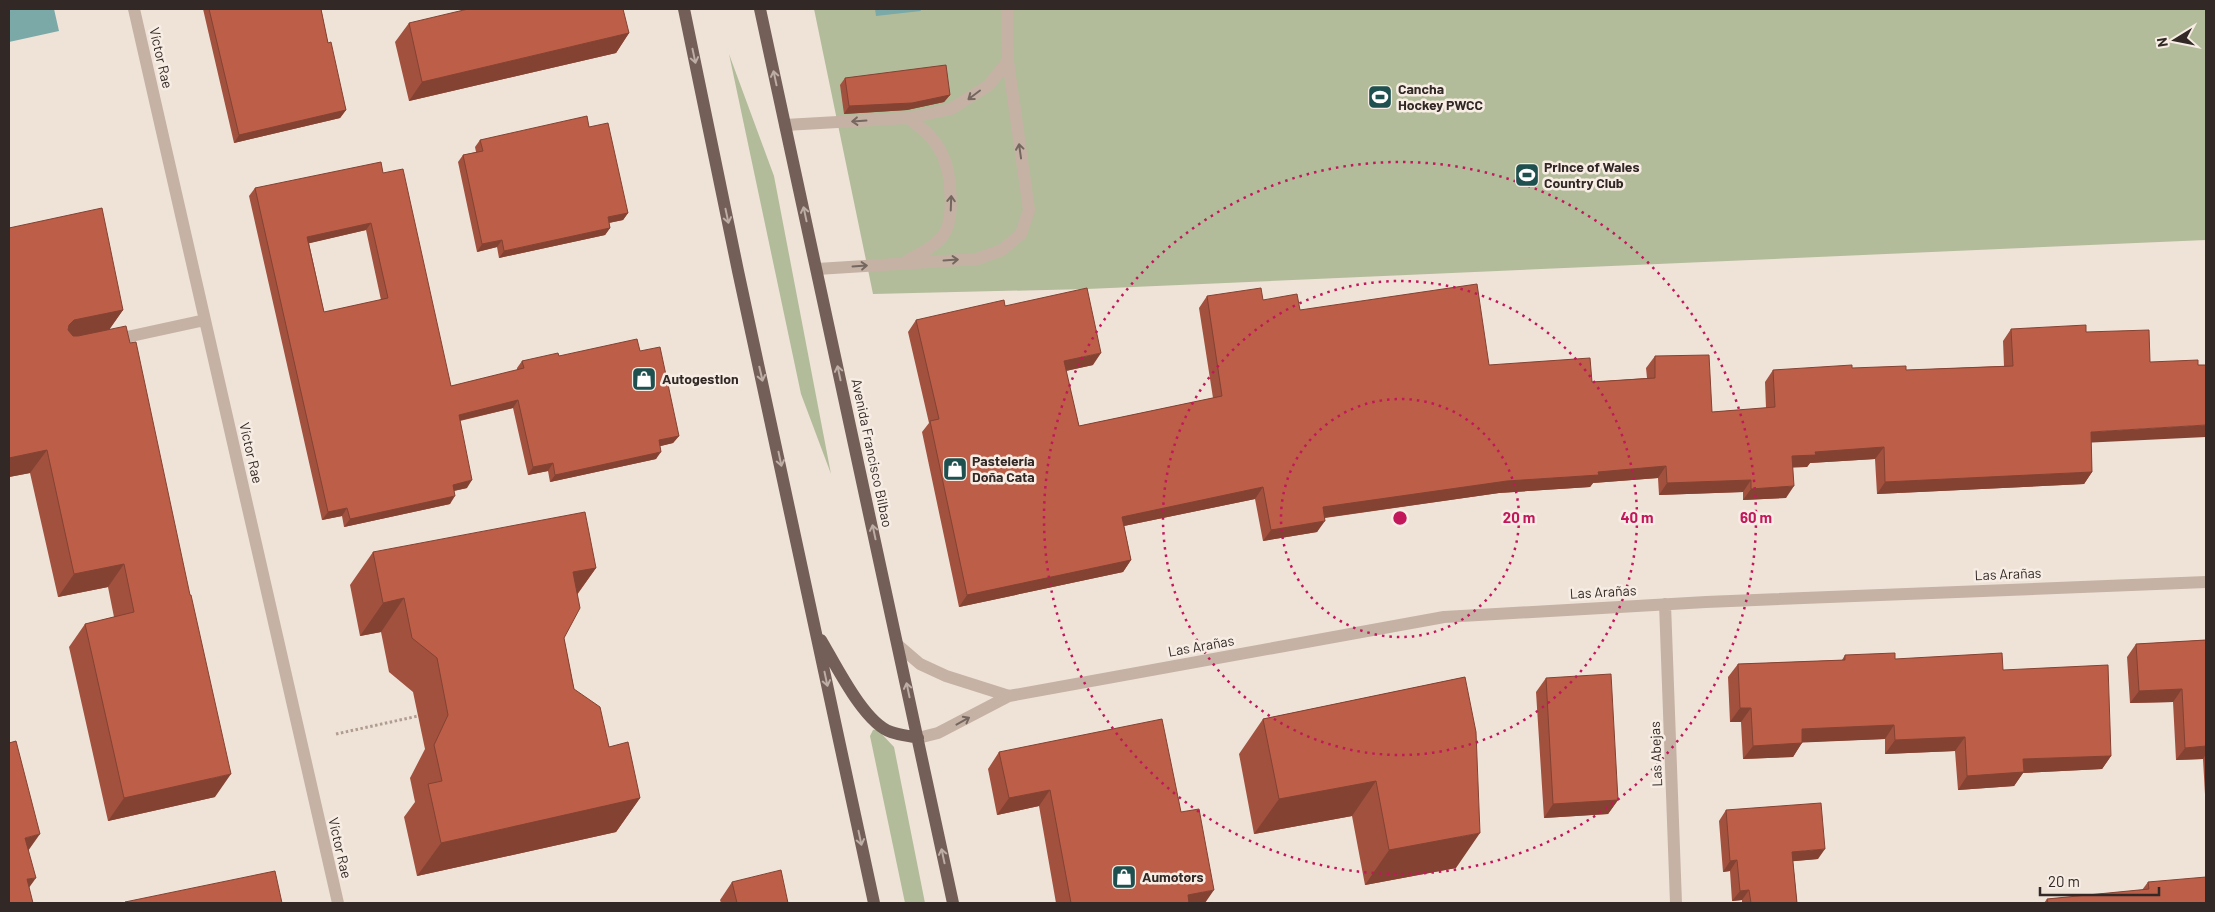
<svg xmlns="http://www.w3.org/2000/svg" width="2215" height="912" font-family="Barlow,sans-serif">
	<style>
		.green { fill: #b3bc9a }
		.water { fill: #7aa9a8 }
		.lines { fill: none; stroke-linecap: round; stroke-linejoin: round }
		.path { stroke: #b19c90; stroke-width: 3; stroke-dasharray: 2.5 2.5; stroke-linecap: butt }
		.lane { stroke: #c5b2a5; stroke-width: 12 }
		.street { stroke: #c5b2a5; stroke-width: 12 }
		.primary { stroke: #735f58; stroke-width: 12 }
		.wall { fill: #a2513e; fill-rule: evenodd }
		.shaded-wall { fill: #844232 }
		.building { fill: #bc5e48; stroke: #844232; fill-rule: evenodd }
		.oneway { stroke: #bcada5 }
		.oneway2 { stroke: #74675f }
		.ring { fill: none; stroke: #c2185b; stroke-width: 2.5; stroke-dasharray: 2.5 5 }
		.labels { text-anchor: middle; stroke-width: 5; stroke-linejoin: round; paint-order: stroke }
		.street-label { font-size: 14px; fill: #322926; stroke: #f7ede4 }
		.poi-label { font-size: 14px; font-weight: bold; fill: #322926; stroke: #f7ede4; text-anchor: start }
		.centre { fill: #c2185b; stroke: #f7ede4; stroke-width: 2.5 }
		.ring-label { font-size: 15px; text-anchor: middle; font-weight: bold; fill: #c2185b; stroke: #f7ede4; stroke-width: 5; stroke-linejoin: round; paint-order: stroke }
	</style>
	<rect width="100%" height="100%" fill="#efe3d8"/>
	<path class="green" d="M814 9H2206V240L1087 289 873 294Z
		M729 54 774 176 831 474 801 394Z
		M877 729 894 747 925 903H905L870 736 873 730Z"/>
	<path class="water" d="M9 9H54L59 31 9 42Z
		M875 9H920L921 11 876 16Z"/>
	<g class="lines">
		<path class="path" d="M336 734 418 716"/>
		<path class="lane" d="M785 125 908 118 951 109 989 85 1008 61
			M907 261C919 254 933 248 942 237 956 220 951 172 942 154 935 138 921 127 908 118
			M817 269 977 259 1002 250 1021 234 1029 210 1008 61 1007 9"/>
		<path class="street" d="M134 9 338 903
			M113 340 205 320
			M1665 604 1676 903
			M899 646 920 664 946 676 1009 696
			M918 738 938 733 1009 696 1444 617 1706 602 2206 582"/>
		<path class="primary" d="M684 9 738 271 874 903
			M760 9 953 903
			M821 640C836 665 864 723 891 732 900 735 909 736 918 738"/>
	</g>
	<path class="wall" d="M203 9H321L328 43 346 110 340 118 234 143Z
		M409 23 629 33 616 53 409 101 395 42Z
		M845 78 950 95 944 102 907 110 844 114 840 85Z
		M589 127 628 213 623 220 609 223 610 228 605 235 499 258 497 247 477 252 458 162 463 155 476 152 475 147 480 140Z
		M383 173 451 386 517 370V368L522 361 559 356 640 351 679 436 673 443 660 446 656 459 550 482 548 471 528 475 513 408 460 421 467 488 454 491 450 504 344 527 342 516 322 520 249 196 255 188ZM366 230 381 300 324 312 309 243Z
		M9 228 123 310 109 329 215 797 108 821 69 647 85 624 114 617 108 587 58 597 30 473 9 477Z
		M1207 296 1263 300 1300 310 1489 365 1592 382 1647 378 1646 368 1655 356 1712 412 1766 408 1765 382 1773 370 1852 368 1906 370 2004 366 2003 341 2011 329 2091 443 2092 472 2084 484 1877 494 1875 459 1810 463 1807 467H1793L1786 498 1743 500V492L1659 495 1658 478 1593 483 1590 487 1499 493 1325 518 1317 532 1263 541 1255 499 1124 526 1131 560 1123 572 959 607 922 432 929 423 908 332 916 320 1005 306 1093 365 1066 371 1079 426 1213 398 1199 308Z
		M373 552 596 568 577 595 564 638 574 689 640 798 616 832 417 876 404 817 415 802 410 778 425 749 413 692 389 672 381 632 360 636 350 585Z
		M2206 640V812L2203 759 2176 760 2173 702 2130 703 2127 657 2136 644Z
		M1845 655 1895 659 2003 670 2111 756 2102 769 2023 773 2014 786 1958 790 1955 751 1885 754V739L1802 742 1793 757 1743 759 1741 722H1730L1728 677 1738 664 1842 660Z
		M1465 677 1456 868 1365 885 1352 816 1254 834 1239 754 1263 719Z
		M1546 678 1618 800 1608 814 1544 818 1536 692Z
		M999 752 1181 812 1205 903H1056L1039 806 997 815 988 769Z
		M1726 810 1818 859 1793 861 1797 903H1742V900L1732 901 1730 871 1723 872 1719 821Z
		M732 882 788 903H721L720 900Z
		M2148 882 2206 903H2044L2047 899 2142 890Z"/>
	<path class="shaded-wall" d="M629 33 616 53 409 101 422 82Z
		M950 95 944 102 907 110 844 114 849 106Z
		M346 110 340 118 234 143 239 135Z
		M628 213 623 220 603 224 608 217Z
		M371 223 366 230 302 245 307 237Z
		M610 228 605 235 499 258 504 251Z
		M502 240 497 247 477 252 482 244Z
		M123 310 107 333 58 343 69 325 74 320Z
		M1101 353 1093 365 1056 373 1064 361Z
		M518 400 513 408 453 422 459 415Z
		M2206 425V437L2082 443 2091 432Z
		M679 436 673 443 653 448 659 440Z
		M1884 447 1875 459 1810 463 1807 467 1784 468 1792 456 1815 452Z
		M47 450 30 473 9 477V458Z
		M661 452 656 459 550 482 555 475Z
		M553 463 548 471 528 475 533 467Z
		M1666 466 1658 478 1593 483 1590 487 1499 493 1315 519 1323 507 1507 481 1598 472Z
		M2092 472 2084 484 1877 494 1885 482Z
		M472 480 467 488 448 492 453 485Z
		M1751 480 1743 492 1659 495 1667 483Z
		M1794 486 1786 498 1743 500 1751 489Z
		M1263 487 1255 499 1114 528 1122 517Z
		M455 496 450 504 344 527 350 519Z
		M347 508 342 516 322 520 328 512Z
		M1325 521 1317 532 1263 541 1271 530Z
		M1131 560 1123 572 959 607 967 595Z
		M124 564 108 587 58 597 74 574Z
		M596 568 572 601 573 572Z
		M404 598 381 632 360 636 383 603Z
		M2182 689 2173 702 2130 703 2139 691Z
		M1740 708H1751L1741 722H1730Z
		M1894 725 1885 739 1792 743 1802 729Z
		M1965 737 1955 751 1885 754 1895 740Z
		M1802 743 1793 757 1743 759 1753 746Z
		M2206 746V754L2203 759 2176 760 2185 748Z
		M2111 756 2102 769 2023 773 2014 786 1958 790 1967 776 2023 759Z
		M231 774 215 797 108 821 124 798Z
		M1376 781 1352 816 1254 834 1279 799Z
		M1050 790 1039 806 997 815 1009 798Z
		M640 798 616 832 417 876 441 843Z
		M1618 800 1608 814 1544 818 1553 804Z
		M1480 833 1456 868 1365 885 1389 850Z
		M40 834 16 868 25 838Z
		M1825 849 1818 859 1785 862 1792 852Z
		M1737 860 1730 871 1723 872 1730 861Z
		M36 878 18 903 27 879Z
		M1214 890 1205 903H1182L1188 895Z
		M1749 890 1742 900 1732 901 1740 891Z"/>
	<path class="building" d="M209 9H321L328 43 331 42 346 110 239 135Z
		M468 9H623L629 33 422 82 409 23Z
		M946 65 950 95 912 103 849 106 845 78Z
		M587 116 589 127 608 123 628 213 608 217 610 228 504 251 502 240 482 244 463 155 483 151 480 140Z
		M381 162 383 173 403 169 451 386 524 368 522 361 558 353 559 356 637 339 640 351 660 347 679 436 659 440 661 452 555 475 553 463 533 467 518 400 459 415 472 480 453 485 455 496 350 519 347 508 328 512 255 188ZM371 223 388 298 324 312 307 237Z
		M102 208 123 310 74 320 69 325 68 330 73 336H78L126 326 130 343 136 342 190 595H191L231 774 124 798 85 624 134 612 124 564 74 574 47 450 9 458V228Z
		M1477 284 1489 365 1590 358 1592 382 1655 378V356L1709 355 1712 412 1775 407 1773 370 1852 365V368L1906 366V370L2013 366 2011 329 2086 325V332L2149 330 2150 362 2198 360V365H2206V425L2091 432 2092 472 1885 482 1884 447 1815 452 1816 455 1792 456 1794 486 1751 489V480L1667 483 1666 466 1598 472 1599 475 1507 481 1323 507 1325 521 1271 530 1263 487 1122 517 1131 560 967 595 930 421 939 419 916 320 1004 300 1005 306 1087 288 1101 353 1064 361 1079 426 1222 396 1207 296 1261 288 1263 300 1297 294 1300 310Z
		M585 512 596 568 573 572 580 608 564 638 574 689 600 707 609 747 628 742 640 798 441 843 428 784 442 781 434 745 448 715 437 658 412 638 404 598 383 603 373 552Z
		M2206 640V746L2185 748 2182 689 2139 691 2136 644Z
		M1895 653V659L2002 653 2003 670 2108 665 2111 756 2023 759 2024 772 1967 776 1965 737 1895 740 1894 725 1802 729V743L1753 746 1751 708H1740L1738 664 1845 660V655Z
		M1611 674 1618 800 1553 804 1546 678Z
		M1465 677 1476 732 1480 833 1389 850 1376 781 1279 799 1263 719Z
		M1162 719 1181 812 1199 809 1214 890 1188 895 1189 903H1071L1050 790 1009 798 999 752Z
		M16 741 40 834 25 838 36 878 27 879 33 903H9V743Z
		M1821 803 1825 849 1792 852 1797 903H1751L1749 890 1740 891 1737 860 1730 861 1726 810Z
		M781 870 788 903H737L732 882Z
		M275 871 282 903H127L125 902Z
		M2206 877V903H2048L2047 899 2149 889 2148 882Z"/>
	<defs><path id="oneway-shaft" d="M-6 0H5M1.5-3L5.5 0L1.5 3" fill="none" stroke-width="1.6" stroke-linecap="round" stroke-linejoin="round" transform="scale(1.25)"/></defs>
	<g class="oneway">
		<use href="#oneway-shaft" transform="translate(694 56) rotate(78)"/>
		<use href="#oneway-shaft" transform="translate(775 78) rotate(-102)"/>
		<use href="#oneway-shaft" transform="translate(805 214) rotate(-102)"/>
		<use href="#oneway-shaft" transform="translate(727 216) rotate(78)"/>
		<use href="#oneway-shaft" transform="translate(839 373) rotate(-102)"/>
		<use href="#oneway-shaft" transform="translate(761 374) rotate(77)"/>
		<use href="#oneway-shaft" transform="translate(780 459) rotate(78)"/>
		<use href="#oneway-shaft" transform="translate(874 532) rotate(-102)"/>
		<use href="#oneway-shaft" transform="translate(826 679) rotate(78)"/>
		<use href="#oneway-shaft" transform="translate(908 690) rotate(-102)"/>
		<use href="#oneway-shaft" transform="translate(860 838) rotate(78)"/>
		<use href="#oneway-shaft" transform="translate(943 856) rotate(-102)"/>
	</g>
	<g class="oneway2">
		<use href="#oneway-shaft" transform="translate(974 95) rotate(143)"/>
		<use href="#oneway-shaft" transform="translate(859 121) rotate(176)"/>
		<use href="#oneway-shaft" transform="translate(1020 151) rotate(-98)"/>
		<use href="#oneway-shaft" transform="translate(951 203) rotate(-88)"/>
		<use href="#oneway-shaft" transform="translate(951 260) rotate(-4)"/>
		<use href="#oneway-shaft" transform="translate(860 266) rotate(-4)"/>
		<use href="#oneway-shaft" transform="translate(963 721) rotate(-29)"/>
	</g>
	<g class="ring">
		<circle cx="1400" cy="518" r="119"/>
		<circle cx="1400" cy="518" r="237"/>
		<circle cx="1400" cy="518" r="356"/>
	</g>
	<defs>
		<symbol id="stadium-square" viewBox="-11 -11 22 22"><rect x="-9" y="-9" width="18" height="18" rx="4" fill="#1f5050" stroke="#f7ede4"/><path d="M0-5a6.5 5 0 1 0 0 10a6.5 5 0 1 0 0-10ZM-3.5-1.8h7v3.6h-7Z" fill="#fff"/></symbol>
		<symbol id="shop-square" viewBox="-11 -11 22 22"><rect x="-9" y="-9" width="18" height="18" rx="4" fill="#1f5050" stroke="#f7ede4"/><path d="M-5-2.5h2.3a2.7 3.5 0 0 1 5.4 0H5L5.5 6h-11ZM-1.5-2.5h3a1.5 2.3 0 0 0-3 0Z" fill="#fff"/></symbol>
	</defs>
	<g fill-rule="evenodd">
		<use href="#stadium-square" x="1366" y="83" width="28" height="28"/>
		<use href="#stadium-square" x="1513" y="161" width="28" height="28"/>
		<use href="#shop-square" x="630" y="365" width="28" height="28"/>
		<use href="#shop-square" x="941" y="455" width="28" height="28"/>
		<use href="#shop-square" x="1110" y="863" width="28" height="28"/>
	</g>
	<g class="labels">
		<g class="street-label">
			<text transform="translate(161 58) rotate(77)" y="5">Víctor Rae</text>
			<text transform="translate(251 453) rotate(77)" y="5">Víctor Rae</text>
			<text transform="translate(872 453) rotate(78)" y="5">Avenida Francisco Bilbao</text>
			<text transform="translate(2008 574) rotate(-2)" y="5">Las Arañas</text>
			<text transform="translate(1603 592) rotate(-3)" y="5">Las Arañas</text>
			<text transform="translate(1201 646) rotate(-10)" y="5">Las Arañas</text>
			<text transform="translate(1656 754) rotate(-92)" y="5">Las Abejas</text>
			<text transform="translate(340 848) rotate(77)" y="5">Víctor Rae</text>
		</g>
		<g class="poi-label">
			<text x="1398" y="94">Cancha<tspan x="1398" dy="16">Hockey PWCC</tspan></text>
			<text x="1544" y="172">Prince of Wales<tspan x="1544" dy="16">Country Club</tspan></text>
			<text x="662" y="384">Autogestion</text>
			<text x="972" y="466">Pastelería<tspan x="972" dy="16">Doña Cata</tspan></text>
			<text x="1142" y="882">Aumotors</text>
		</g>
	</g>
	<circle cx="1400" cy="518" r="8" class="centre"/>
	<g class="ring-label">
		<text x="1519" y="523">20 m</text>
		<text x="1637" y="523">40 m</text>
		<text x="1756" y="523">60 m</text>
	</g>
	<rect width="2215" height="912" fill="none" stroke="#322926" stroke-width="20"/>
	<g transform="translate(2175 40) rotate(260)" stroke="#f7ede4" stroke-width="4" paint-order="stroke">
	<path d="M0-4L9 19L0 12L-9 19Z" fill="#322926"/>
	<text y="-8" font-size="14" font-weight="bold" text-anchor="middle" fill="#322926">N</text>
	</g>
	<path d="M2040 887v8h119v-8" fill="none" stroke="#322926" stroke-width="2.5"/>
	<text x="2048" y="887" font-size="15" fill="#322926" stroke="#f7ede4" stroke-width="4" paint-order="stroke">20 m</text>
</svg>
